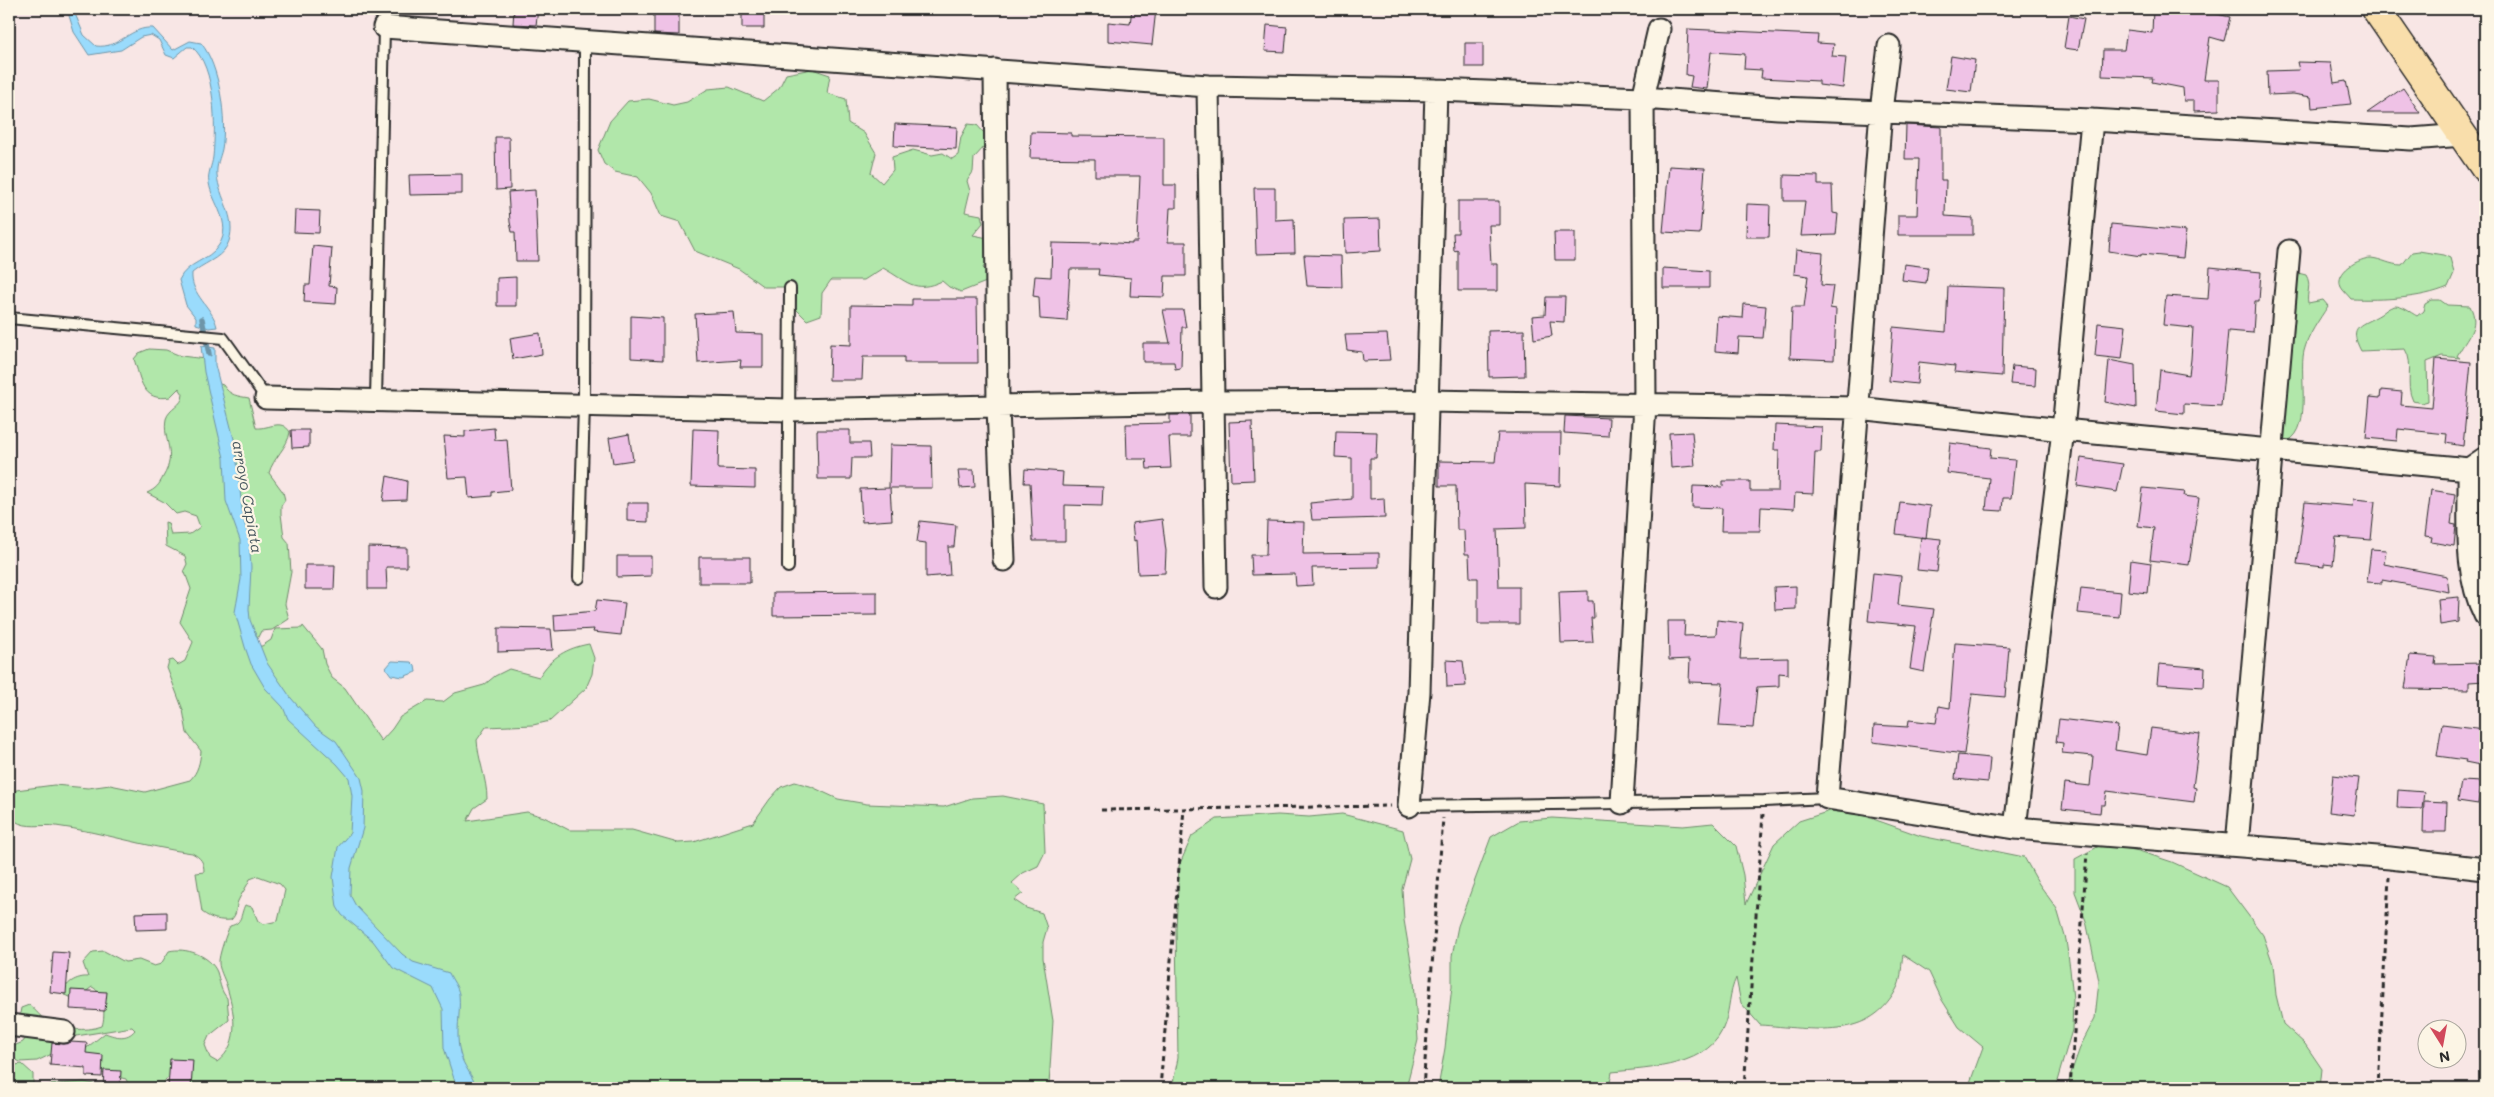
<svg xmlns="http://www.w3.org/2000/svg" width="2494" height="1097" font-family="Mali,sans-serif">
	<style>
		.green { fill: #b1e7aa; stroke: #6e896a }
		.water { fill: #9adbfc; stroke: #6e95a8 }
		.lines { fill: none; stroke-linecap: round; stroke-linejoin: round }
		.stream { stroke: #6e95a8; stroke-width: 5.5 }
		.building { fill: #efc2e6; stroke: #2b2b2b }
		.service-casing { stroke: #2b2b2b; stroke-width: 14 }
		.minor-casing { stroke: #2b2b2b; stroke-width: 25 }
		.primary-casing { stroke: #2b2b2b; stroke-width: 31 }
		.path { stroke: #2b2b2b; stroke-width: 3; stroke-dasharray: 5 4; stroke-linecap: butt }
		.service { stroke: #fcf5e5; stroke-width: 10 }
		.minor { stroke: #fcf5e5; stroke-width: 21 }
		.primary { stroke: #f9deab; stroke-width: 28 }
		.labels { text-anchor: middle; stroke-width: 4.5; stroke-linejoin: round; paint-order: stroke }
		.water-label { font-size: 15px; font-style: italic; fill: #47575f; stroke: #fcf5e5 }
	</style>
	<rect width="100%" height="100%" fill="#f8e6e5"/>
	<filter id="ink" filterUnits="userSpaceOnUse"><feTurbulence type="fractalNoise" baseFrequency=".02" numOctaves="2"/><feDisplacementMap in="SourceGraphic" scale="10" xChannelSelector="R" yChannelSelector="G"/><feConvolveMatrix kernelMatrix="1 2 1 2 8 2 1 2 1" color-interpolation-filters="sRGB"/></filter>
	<g filter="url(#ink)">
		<path class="green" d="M812 69 830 75 827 93 846 99 848 123 864 133 876 153 871 173 882 183 893 170 892 157 913 150 932 155 943 153 952 159 958 155 961 137 968 124 977 125 984 133V147L974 158 973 172 967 181 970 191 965 212 981 215 983 223 973 235 988 238 989 256 983 268 990 275 986 282 961 292 949 287 942 281C914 294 907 281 883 268L864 280H831L822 293 821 315 807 320 795 308 796 287H764L739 269 695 251 680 222 661 216 651 193 638 177 615 172 604 164 598 150 610 121 628 101 649 99 673 105 687 102 708 89 729 87 763 101 779 88 786 74Z
			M2419 251 2443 255 2450 258 2454 273 2448 287C2420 299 2382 300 2351 299 2348 295 2343 291 2341 287 2334 272 2359 258 2371 258 2382 259 2390 265 2402 265L2412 252Z
			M2290 271 2306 275C2312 285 2306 293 2308 303L2323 300 2328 306C2319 320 2308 335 2304 351 2298 376 2315 436 2282 443L2264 430C2261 414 2264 406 2273 392Z
			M2432 300H2440L2447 305 2470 306C2481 327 2466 338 2457 356L2460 358 2442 356 2427 362 2428 401 2421 403 2413 401C2404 383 2415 365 2405 349L2361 351C2347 324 2362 326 2381 314 2385 311 2389 307 2395 306 2402 306 2410 312 2417 316L2423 311 2425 304Z
			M149 349 166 350 181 356 206 359 217 383 223 385C230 396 238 396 249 398L256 428C270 429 281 418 290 432 288 447 273 458 269 473L283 492 285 500 281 506V514L284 537 289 543 291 572 285 604 289 619 272 630 261 631 257 639 258 646H262L271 640 275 629 302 628 303 626 322 649 325 664 332 678 345 688 381 741 392 729 400 717 427 701 443 702 455 693 484 685 495 676 509 669 539 677C551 657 567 648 589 644L594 658 592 674 586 688 550 721 533 725 486 727 477 740C478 760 487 779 487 799L474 808 467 821 527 812 544 817 569 830H632L678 843 694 842 753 823 770 799 781 787 795 782 810 786 838 799 867 804 944 807 972 798 1003 796 1043 804 1045 852 1038 866 1023 873 1012 883 1023 893 1014 900 1026 908 1042 913 1047 928 1043 942V958L1053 1021 1049 1084 1052 1088H290L281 1085 254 1088H191L187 1080 174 1076 166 1079 161 1088H130L126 1079 93 1071 84 1050 105 1033C116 1037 127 1040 135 1030L132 1027 70 1037 56 1052 37 1061 20 1062 13 1058 9 1048 23 1042 27 1036 19 1019 21 1008 29 1005C36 1010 41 1018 47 1021 62 1030 86 1032 102 1026 106 1015 104 992 92 987L76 999 64 995C63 983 78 976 88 977L83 963 93 952 104 951 125 962 139 960 154 966 161 964 169 951C185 947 210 955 217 972 220 982 220 990 227 998L229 1020 209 1036 205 1045 210 1058 217 1062C242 1043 234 1010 226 984 224 978 219 969 219 963 218 957 227 931 230 926 243 923 240 915 245 905L252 907 258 921 264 924 278 921 285 890 280 884 258 876 250 879C247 887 241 894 238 901 235 909 238 913 231 920 220 921 211 919 202 912L196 873 204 872C204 862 201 858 192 853 146 847 102 832 56 826 42 824 27 829 15 821L13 797 16 790 54 785 88 788 110 785 145 792 190 780C198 772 200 762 201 751L187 733 183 710 167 668 169 661 173 660 178 665 185 661 193 642 180 622 191 589 184 570 187 564 185 556 166 546 165 522 168 523 171 535 190 534 200 527 196 516 184 512 176 514 164 502 147 493C156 489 159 485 163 477 178 452 162 441 166 419 169 408 183 406 183 394L179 388 170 397C142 402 141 380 134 359L139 353Z
			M1830 811 1862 815 1921 836 2024 857 2039 884 2057 909 2066 940 2070 969 2073 999 2072 1030 2055 1088H1968L1983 1047 1959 1027 1942 1000 1929 972 1903 955C1901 964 1902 977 1898 986 1871 1043 1811 1028 1760 1025L1741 1003 1736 978C1729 993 1730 1008 1725 1023 1712 1067 1650 1068 1612 1072L1609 1088H1438L1445 1048 1452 986V956L1458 926 1491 837 1519 821 1552 818 1683 826 1713 823 1736 846 1743 875 1746 904 1774 844 1799 821Z
			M1342 814 1403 830 1410 859 1402 889 1404 920 1414 980 1418 1040 1406 1088H1172L1178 1058 1176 929 1179 866 1192 836 1217 819 1278 815 1309 817Z
			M2103 844 2139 851 2172 862 2227 887 2263 935 2273 964 2276 995 2283 1024 2305 1044 2322 1069 2320 1088H2068L2070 1076 2081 1045 2095 1018 2099 981 2086 921 2075 892V859Z
			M9 1061 15 1065 22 1064 33 1074V1088H9Z
			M84 1082 113 1088H39C44 1084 75 1083 84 1082Z"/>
		<path class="water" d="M67 9H73L84 35 96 46C120 49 130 26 153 28L173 50 190 41 201 43C220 66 227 120 222 149 220 158 216 165 217 175 219 198 237 217 229 241 224 257 208 261 196 270L192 273C190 295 213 307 217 327L209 328 196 324V318L186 305 179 280C187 262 209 261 219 245 233 223 212 203 209 183 207 174 212 166 213 157 216 128 216 66 192 47H187L174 58 166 55 159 40 151 35 141 37 121 50 89 55 74 32Z
			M201 346 215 348V365L235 443 243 518 249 537 251 567 249 609 250 620 267 663 291 698 316 727 336 741 361 778 364 791 363 828 351 868 350 895 356 906 402 954 413 962 449 973C452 980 458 987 459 994 461 1014 455 1033 460 1053 463 1066 473 1075 476 1088H457L444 1048 443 1009 433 988 393 968 373 941 342 915 337 907 333 877 338 847 350 833 352 796 349 778 337 764 288 719 283 707 265 688 251 664 245 647 235 612 241 579 240 540 226 501 224 458 204 372Z
			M392 661 411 662 415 666 416 672 403 677 391 675 386 668Z"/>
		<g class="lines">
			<path class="stream" d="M202 319 209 354"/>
		</g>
		<path class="building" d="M514 9H538L536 25 513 24Z
			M654 9H679V35L654 34Z
			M1132 9H1156L1152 45 1108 41V22L1130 24Z
			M2153 9 2204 11 2230 17 2224 41 2210 37 2204 80H2219V110L2194 111V101H2184L2183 88 2152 82 2153 78 2102 76 2103 50H2124L2127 30 2152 33Z
			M742 11H764V28H742Z
			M2069 16 2084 19 2078 50 2064 48Z
			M1267 25 1287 27 1285 52 1265 51Z
			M1688 29 1818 35 1817 43 1834 44 1832 56 1846 57 1843 88 1819 85V81L1761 78 1762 70 1744 69 1745 54 1711 52 1707 89 1690 87 1692 76 1686 75Z
			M1465 43H1483V67H1465Z
			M1951 56 1975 60 1971 92 1946 89Z
			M2297 62 2331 63 2334 83 2346 81 2351 104 2312 108 2311 97 2293 94 2268 95 2267 71 2299 70Z
			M2403 88 2420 113H2367Z
			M895 124 957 127 956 149 894 146Z
			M1906 125 1941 127V180H1946L1945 216 1973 218V235H1898V215H1917L1919 159H1905Z
			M1031 132 1071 133V136L1164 137V185H1176V208H1170L1168 242H1186V276H1165L1164 297 1130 296 1131 278 1098 275 1099 269H1070L1067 321 1040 319 1039 297 1033 296 1035 276 1051 277 1052 243 1100 244 1101 242 1132 244V242H1137L1140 176H1095V159L1030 158Z
			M495 137H509L510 189 496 190Z
			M1669 166 1705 168 1700 234 1663 232Z
			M462 174V194L410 195 409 175Z
			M1784 175 1818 176V185H1832L1833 213 1838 214 1836 235 1801 236 1805 201H1784Z
			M1254 188H1275V220L1294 219 1295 253 1256 254Z
			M535 190 538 261H516L515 232H512L510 222 508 192Z
			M1458 201H1499V225H1489L1491 264H1497V291H1458V250L1454 251 1453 233H1458Z
			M1747 204 1770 205 1769 237H1746Z
			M295 210 320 211 319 233 294 232Z
			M1380 219 1381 251 1345 253 1344 220Z
			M2111 224 2186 231 2183 258 2141 254V256L2109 251Z
			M1554 232H1575V260H1555Z
			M313 246 332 248 329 286 337 287 336 304 304 302 305 285H310Z
			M1796 250 1823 253 1821 285 1833 286 1830 308 1836 309 1834 360 1790 358 1792 307H1804L1808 276 1794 274Z
			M1304 255 1341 256 1342 287 1307 286Z
			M1904 264 1928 267 1926 283 1902 280Z
			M2210 267 2261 272 2259 301H2255L2253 333 2228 331 2221 406 2184 404V414L2156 411 2160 370 2189 375 2191 359 2193 328 2163 325 2166 296 2208 299Z
			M1663 268 1709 271V288H1663Z
			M516 277V306H497V278Z
			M1948 286 2004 288 2002 376 1954 372 1955 366 1919 362 1917 384 1889 381 1893 327 1946 332Z
			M1546 297H1565L1564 322 1550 321 1552 336 1534 339 1532 316 1545 315Z
			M912 299H977L978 363H904V357H863L862 380H829L830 344 851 345V305L912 306Z
			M1744 304 1766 306 1763 338 1739 337 1738 353 1715 351 1717 316 1743 318Z
			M1163 310H1183L1186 327H1182L1181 368 1175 369 1174 362H1143V343H1170Z
			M734 312 736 333 763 334V367H740L741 360 698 363 695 314Z
			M631 316 663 318V360L631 358Z
			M2098 323 2126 326 2122 359 2095 356Z
			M1524 330 1525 376 1489 377 1488 331Z
			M540 333 542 354 513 359 510 338Z
			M1387 334 1390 360 1363 361 1362 352 1347 350 1345 335Z
			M2436 359 2471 362 2463 446 2446 443 2447 434 2398 429 2397 441 2366 438 2370 397 2380 398 2381 390 2402 392 2401 405 2432 408Z
			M2109 360 2135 365 2136 408 2105 402Z
			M2012 366 2036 368 2035 386 2010 384Z
			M1170 415H1190V437H1169L1171 468 1147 469 1146 459H1127L1126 424 1170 423Z
			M1565 416 1609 418 1608 436 1564 433Z
			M1252 421 1254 480 1231 481 1229 422Z
			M1775 425 1822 427 1821 452H1815L1813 494 1795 493 1794 509 1761 507 1760 531H1721L1722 508 1692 507 1693 486 1723 487V481H1750V491H1778L1779 450H1774Z
			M494 428 495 440 507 439 511 490 492 492V496L469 498 467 477 448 478 444 436 465 437V431Z
			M693 429 719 430 718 469 755 470V488L691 486Z
			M291 430H309V447L292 448Z
			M817 430H850V443H869L870 458H852L851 479H818Z
			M1336 431 1377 432 1376 458H1370V499L1384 498 1385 518 1312 520 1310 503 1352 499V458L1335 457Z
			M1692 432 1695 466 1671 468 1669 433Z
			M1498 433H1561L1560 486 1525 484 1526 528 1497 529 1499 587H1519V624H1478V578H1470L1469 554H1465L1464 530H1457L1456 486H1439V461L1495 462Z
			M629 434 633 460 613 463 609 438Z
			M1950 443 1991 448 1990 458 2015 460 2011 498H2003L2002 511 1986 510 1989 478 1947 473Z
			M890 445 931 446 932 488H890L892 520 862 522 860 489 889 488Z
			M2081 458 2123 464 2117 492 2077 486Z
			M1025 469 1063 472 1062 486 1103 487 1102 506 1065 505V541H1033L1030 483H1024Z
			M958 470H974L975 487 960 488Z
			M387 476 407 481 406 500 383 501Z
			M2143 488 2185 492 2184 496 2199 498 2189 565 2150 560 2154 528 2138 526Z
			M2431 490 2455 494 2451 524 2456 525 2454 546 2431 542 2432 537 2425 536Z
			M2354 499 2375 501 2371 540 2336 537 2333 565 2324 564V567L2297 564 2305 502 2353 506Z
			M1900 502 1930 506 1926 538 1896 534Z
			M627 503H648V522L627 521Z
			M1162 519 1166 551 1165 573 1138 574 1136 540 1134 541 1132 523Z
			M920 521 956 525 954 547H948L950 575 926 577V543L917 542Z
			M1267 521 1304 522 1303 554 1379 553V567L1312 568 1313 585 1296 586 1295 574 1252 575 1251 555H1266Z
			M1921 537 1941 539 1937 572 1917 570Z
			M368 547 407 548V567H386L387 589H368Z
			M2371 549 2386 550 2384 564 2447 576 2449 592 2382 580V583L2367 582Z
			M617 556H651V576L617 577Z
			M699 557H750V583H699Z
			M2131 560 2151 563 2148 593 2128 591Z
			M305 565H335L334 589H305Z
			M1873 573 1901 576 1898 605 1934 609 1924 672 1910 669 1916 626 1868 621Z
			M1796 586V609L1775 610 1774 587Z
			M2081 588 2121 592 2119 617 2078 613Z
			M1588 591V601H1593L1594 618H1591L1593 642 1561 643 1559 592Z
			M877 592V615L773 616V593Z
			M2459 597 2458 622 2440 625 2438 599Z
			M597 600 625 603 621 635 593 632 594 629 555 631 554 615 595 611Z
			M1717 620 1743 623 1740 659 1788 658V674L1779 673V686L1757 687 1753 728 1719 726 1723 683 1689 682 1690 659 1669 660 1668 621H1685L1684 636 1716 635Z
			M498 628 551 629 553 650 498 652Z
			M1955 643 2009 647 2005 697 1972 694 1964 754 1873 742 1874 725 1908 727 1909 720 1936 723 1939 706 1950 708Z
			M2410 655 2436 657 2435 664 2485 663V681L2469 682V690L2405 689Z
			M1446 660 1463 661 1466 686 1447 687Z
			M2159 664 2205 668 2204 687 2157 684Z
			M2059 719 2118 726 2115 750 2147 755 2151 728 2200 734 2193 787 2196 788 2194 802 2107 791 2105 805H2101L2100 813 2062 809 2065 783 2090 786 2093 756 2062 753 2063 743 2056 742Z
			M2442 724 2485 729 2480 765 2465 762 2466 760 2437 756Z
			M1958 755 1990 758 1988 782 1955 779Z
			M2333 775 2359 778 2354 815 2329 812Z
			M2461 781 2482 782 2478 804 2458 801Z
			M2398 790 2424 792 2422 809 2397 808Z
			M2424 801 2447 802 2446 832H2423Z
			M167 912V929L136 930 135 913Z
			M53 952 69 953 66 994 50 992Z
			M71 990 107 992 105 1011 70 1009Z
			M70 1042 87 1043 86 1053 103 1055 102 1077 86 1076V1068L50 1065 52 1043 63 1044Z
			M170 1059 193 1060 191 1088H168Z
			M104 1070 121 1071 120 1088H103Z"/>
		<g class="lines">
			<defs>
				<path id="service" d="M9 318 223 338 266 398
					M376 400 384 27
					M788 567 790 288
					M579 578 584 405 585 42
					M1409 806 1764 801 1827 798"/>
				<path id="minor" d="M384 27 1208 86 1436 90 1643 98 1778 108 2092 120 2411 139 2463 135
					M1889 46 1881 111 1827 798 2015 828 2390 858 2485 869
					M995 70 998 407 1004 560
					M1208 86 1216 587
					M266 398 789 410 1213 402 1427 401 1857 408 2063 430 2469 469 2485 458
					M2469 469C2470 517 2463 572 2485 615
					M1622 803 1645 404 1643 98 1659 29
					M1409 806 1419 692 1436 90
					M2015 828 2063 430 2092 120
					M2237 845 2289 251
					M9 1025 64 1032"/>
				<path id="primary" d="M2376 9 2485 168"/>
			</defs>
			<use href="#service" class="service-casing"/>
			<use href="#minor" class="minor-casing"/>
			<use href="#primary" class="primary-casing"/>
			<path class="path" d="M1101 810 1390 806
				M1160 1088 1184 809
				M1423 1088 1443 818
				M1744 1088 1763 814
				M2070 1088 2087 853
				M2378 1088 2389 877"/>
			<use href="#service" class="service"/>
			<use href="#minor" class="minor"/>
			<use href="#primary" class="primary"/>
		</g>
	</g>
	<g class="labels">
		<g class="water-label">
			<text transform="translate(247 497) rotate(80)" y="5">arroyo Capiata</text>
		</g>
	</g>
	<rect width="2494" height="1097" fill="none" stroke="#fcf5e5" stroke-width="30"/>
	<rect x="15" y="15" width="2464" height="1067" fill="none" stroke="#2b2b2b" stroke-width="2" filter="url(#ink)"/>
	<g transform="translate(2442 1044) rotate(169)"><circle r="24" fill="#fcf5e5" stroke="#a8a49b"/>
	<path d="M0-4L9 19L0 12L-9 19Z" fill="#d1495b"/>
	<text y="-8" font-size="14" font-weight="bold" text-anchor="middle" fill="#2b2b2b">N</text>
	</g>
</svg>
